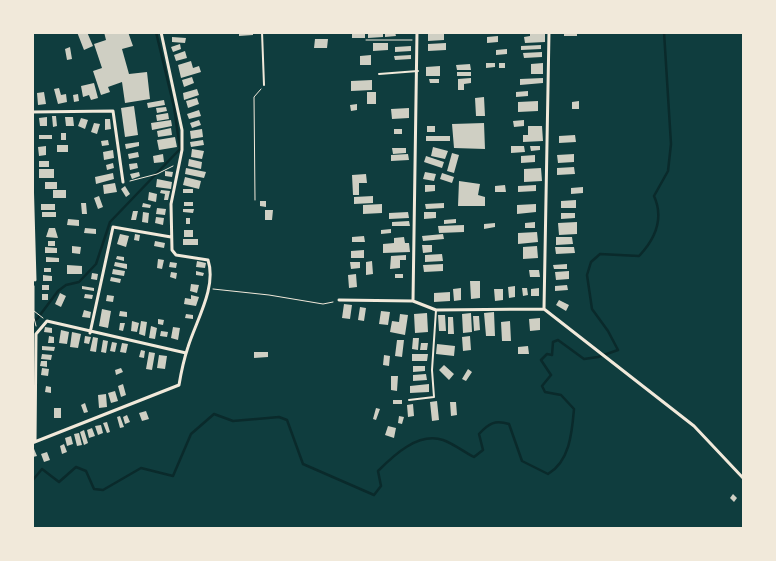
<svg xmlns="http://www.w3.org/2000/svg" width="776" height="561" font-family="Helvetica,sans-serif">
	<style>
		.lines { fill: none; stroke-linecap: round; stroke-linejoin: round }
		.stream { stroke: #0a2a2b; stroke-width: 2.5 }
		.building { fill: #cfcfc3 }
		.path { stroke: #f1e9da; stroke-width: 1 }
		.service { stroke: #f1e9da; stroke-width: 2 }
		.minor { stroke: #f1e9da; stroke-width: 3 }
	</style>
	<rect width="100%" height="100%" fill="#0f3d3e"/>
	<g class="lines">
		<path class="stream" d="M32 322 37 319 58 291 66 285 79 282 96 264 110 222 180 149 174 107 156 32
			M32 481 42 469 59 482 76 467 86 471 94 489 103 490 141 468 173 476 191 434 214 414 233 421 279 417 287 420 303 464 374 495 381 486 378 471C394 455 418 432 443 440 454 444 464 452 474 457L483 450 479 434C489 423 495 420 509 424L522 461 548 474C570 461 572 432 574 409L561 395 545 392 542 386 551 375 541 360 547 354 552 355 553 342 558 340 584 359 598 357 618 350 608 331 592 309 587 275 591 262 600 254 639 256C655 239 664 218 654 196L668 171 671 144 664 32"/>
	</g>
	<path class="building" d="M77 32H87L93 46 84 50Z
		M104 32H128L133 46 122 49 129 74 147 72 150 99 125 103 122 82 108 87 110 92 101 95 93 71 102 68 94 44 106 40Z
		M239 32H253V35L239 36Z
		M352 32H365V38H352Z
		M368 32H383V37L368 38Z
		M385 32H395L396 36 385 37Z
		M428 32H444V40L428 41Z
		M530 32H545V42L525 43 524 37 530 36Z
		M564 32H577V36H564Z
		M498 36V42L487 43V37Z
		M172 37 186 38 185 43 172 42Z
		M315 39H328L327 48H314Z
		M373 43H388V50L373 51Z
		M446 43V50L428 51V44Z
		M180 44 181 49 173 52 171 47Z
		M541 45V49L521 50V46Z
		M411 46V51L395 52V47Z
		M70 47 72 59 67 60 65 49Z
		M507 49V54L496 55V50Z
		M185 51 187 58 176 61 174 55Z
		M542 52V57L524 58 523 53Z
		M371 55V65H360V56Z
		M411 55V59L395 60 394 56Z
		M191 61 193 68 199 66 201 72 181 78 178 65Z
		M486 63H495V67L486 68Z
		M499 63H505V68H499Z
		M543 63V74H531V64Z
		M470 64 471 70H457L456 65Z
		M440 66V76H426V67Z
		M457 72H471V76H457Z
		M192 77 194 83 184 87 182 80Z
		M471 78V83L464 84V90H458V79Z
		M543 78V83L520 85V79Z
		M429 79H439V83H430Z
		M372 80V90L351 91V81Z
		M94 83 98 98 91 100 89 95 83 97 81 86Z
		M59 88 61 95 66 94 67 102 58 104 54 89Z
		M197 89 199 95 184 100 183 93Z
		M528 91V96L516 97V92Z
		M44 92 46 104 38 105 37 93Z
		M367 92H376V104H367Z
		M78 94 79 101 74 102 73 95Z
		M484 97 485 116H476L475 98Z
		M197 98 199 104 188 108 186 101Z
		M164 100 165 105 148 108 147 103Z
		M538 101V111L518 112V102Z
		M579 101V109H572V102Z
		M357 104V110L351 111 350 105Z
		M134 106 138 135 125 137 121 108Z
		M166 107 167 111 157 113 156 108Z
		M409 108V118L392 119 391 109Z
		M199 110 201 116 189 119 187 114Z
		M168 113 169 119 157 121 156 115Z
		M52 116H56L57 126 53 127Z
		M47 117V126H40L39 118Z
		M65 117H73L74 126H66Z
		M81 118 88 120 85 129 78 126Z
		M105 119H110L111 129 105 130Z
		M171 120 172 126 152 130 151 123Z
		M199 120 201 125 192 128 190 123Z
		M524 120V126L514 127 513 121Z
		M94 123 100 124 97 134 91 132Z
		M484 123 485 149 454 148 452 124Z
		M427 126H435V132H427Z
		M528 126H542L543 141 523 142V135H528Z
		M171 128 172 135 158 137 157 131Z
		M202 129 203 137 191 139 190 131Z
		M394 129H402V134H394Z
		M61 133H66V140H61Z
		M39 135H52V139H39Z
		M575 135 576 142 559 143V136Z
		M426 136H450V141H426Z
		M175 137 177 147 159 150 157 140Z
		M108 140 109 145 102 146 101 141Z
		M203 140 204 145 191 147 190 142Z
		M139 142V146L126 149 125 144Z
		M57 145H68V152H57Z
		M46 146V155L39 156 38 147Z
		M511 146H524L525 152 511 153Z
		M530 146H540V150L531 151Z
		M433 147 448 151 445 159 431 156Z
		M392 148H406V153L393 154Z
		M192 149 204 151 202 159 191 157Z
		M113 150 114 158 104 160 103 152Z
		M138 152 139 157 129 159 128 154Z
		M452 153 459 155 454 173 447 171Z
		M163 154 164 162 154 163 153 156Z
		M408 154 409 160 391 161V155Z
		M574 154V162L558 163 557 155Z
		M535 155V162L521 163V156Z
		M426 156 444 162 442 168 424 162Z
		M189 159 202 162 201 169 188 166Z
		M39 161H49V167H39Z
		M113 163 114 168 107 170 106 165Z
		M137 163 138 168 130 170 129 164Z
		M574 167 575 174 557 175V168Z
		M186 168 206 172 204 178 185 174Z
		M541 168 542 181 524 182V169Z
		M39 169H54V178H39Z
		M165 171 173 172 172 177 165 176Z
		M139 172 140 176 132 179 130 174Z
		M425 172 436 174 434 181 423 179Z
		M113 173 114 179 96 184 95 177Z
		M442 173 454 177 452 183 440 179Z
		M366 174 367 183H359V195H353L352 175Z
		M185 177 201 181 199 189 183 185Z
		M157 179 172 182 171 189 156 187Z
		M459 181 480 184 478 195 485 197V206H458Z
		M45 182H57V189H45Z
		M115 183 117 192 104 194 103 185Z
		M425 185H435V191L425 192Z
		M505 185 506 192H495V186Z
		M536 185V191L518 192V186Z
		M125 186 130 194 126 197 121 189Z
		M583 187V193L571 194V188Z
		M183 189H193V193H183Z
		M53 190H66V198H53Z
		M161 190 170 191 168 200H164L165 194 160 193Z
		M149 192 157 194 156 202 148 200Z
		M99 196 103 207 98 209 94 198Z
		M373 196V203L354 204V197Z
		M576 200V208H561V201Z
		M260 201H266V207L260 206Z
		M184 202H193V206H184Z
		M81 203H86L87 214H82Z
		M143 203 151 205 150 208 142 207Z
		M444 203V208L426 209 425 204Z
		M41 204H55V210H41Z
		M382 204V213L363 214V205Z
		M536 204V212L517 214V205Z
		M157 208 166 209 165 215 156 214Z
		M183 209H194L193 213 183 212Z
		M265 210H273L272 220H265Z
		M133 211H138L136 220H131Z
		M42 212H56V217H42Z
		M143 212 149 213 148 223 142 222Z
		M408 212 409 218 389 219V213Z
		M424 212H436V218L424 219Z
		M561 213H575V218L561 219Z
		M156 217 164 218 163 225 155 223Z
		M186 218H190V224H186Z
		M68 219 79 220V226L67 225Z
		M456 219V223L444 224V220Z
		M409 221 410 226H392V222Z
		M535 222V228H525V223Z
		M577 222V234L559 235 558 223Z
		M495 223V227L484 229V224Z
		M464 225V232L439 233 438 226Z
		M49 228H55L58 238 46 237Z
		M85 228 96 229V234L84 233Z
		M391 229V233L381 234V230Z
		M184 230H193V237H184Z
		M537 232 538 242 518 244V233Z
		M120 234 129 236 126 247 117 244Z
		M135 234 140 235 139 241 134 240Z
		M443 234 444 239 423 241 422 236Z
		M364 236 365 242H352V237Z
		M404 237 405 243H409L410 252 383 253V244L394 243V238Z
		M556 237H572L573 244 556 245Z
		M183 239H198V245H183Z
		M48 241H55V246H48Z
		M155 241 165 243 164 248 154 246Z
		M422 245H432V252L423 253Z
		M72 246 81 247 80 254 72 253Z
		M537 246 538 258 523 259V247Z
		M45 247 57 248V253H45Z
		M555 247H574L575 253 556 254Z
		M364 250V258H351V251Z
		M442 254 443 261 425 262V255Z
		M406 255V260H400V268L390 269 391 256Z
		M117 256 124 257V261L116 259Z
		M46 257 59 258V262H46Z
		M158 259 164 260 162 269 157 268Z
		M197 261 206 263 205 268 196 267Z
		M372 261 373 274 366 275V262Z
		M115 262 127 264V269L114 266Z
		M170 262 177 263 176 268 169 267Z
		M350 262H360V268L351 269Z
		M443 264V271L424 272 423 265Z
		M567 264V269H554L553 265Z
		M67 265 82 266V274H67Z
		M44 268H51V272H44Z
		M113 269 125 271 124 276 112 274Z
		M529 270H539L540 277H530Z
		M196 271 204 273 203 276 196 275Z
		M569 271V279L556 280 555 272Z
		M171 272 177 273 176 279 170 277Z
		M92 273 98 274 97 280 91 279Z
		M356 274 357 287 349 288 348 275Z
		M395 274H403V278H395Z
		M43 275 52 276V281H43Z
		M111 277 121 279 120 283 110 281Z
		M470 281H480V298L471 299Z
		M191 284 199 285 197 293 190 291Z
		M42 285H49V290H42Z
		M567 285 568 290 555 291V286Z
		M82 286 94 288V291L82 289Z
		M515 286V297L509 298 508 287Z
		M461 288V300L454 301 453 289Z
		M522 288H527L528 295 523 296Z
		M539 288V296H531V289Z
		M494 289H503V300L495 301Z
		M450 292V301L434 302V293Z
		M60 293 66 296 61 307 55 304Z
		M42 294H48V300H42Z
		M85 294 93 295 92 299 84 298Z
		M107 295 114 296 113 302 106 301Z
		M191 295 199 297 196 306 184 304 185 298 191 299Z
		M559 300 569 305 566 311 556 305Z
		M344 304 352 305 350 319 342 318Z
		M360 307 366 308 364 321 358 320Z
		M102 309 111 311 108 328 99 326Z
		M84 310 91 312 90 318 82 317Z
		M120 311 127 312V317L119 316Z
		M381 311 390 312 388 325 379 324Z
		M494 312 495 336H486L484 313Z
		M427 313 428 332 415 333 414 314Z
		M471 313 472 332 463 333 462 314Z
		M186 314 193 315V319L185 318Z
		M400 314 408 315 405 335 390 332 392 321 399 322Z
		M438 315H445L446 331H439Z
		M473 316H479L480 330 474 331Z
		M448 317H453L454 334H448Z
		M540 318V330L530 331 529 319Z
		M158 319 164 320 163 325 158 324Z
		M132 321 139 323 137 332 131 331Z
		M141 321 147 322 145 336 139 334Z
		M510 321 511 341H502L501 322Z
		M120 323H125L123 331 119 330Z
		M151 326 157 328 155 339 149 338Z
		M45 327 52 328V333L44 332Z
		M173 327 180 328 178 340 171 338Z
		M61 330 69 332 67 344 59 343Z
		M161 331 168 332 167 337 160 336Z
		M72 332 81 334 78 348 70 347Z
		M49 336 54 337V343H48Z
		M85 336 91 337 89 344 84 343Z
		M470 336 471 350 463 351 462 337Z
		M93 337 98 338 96 352 90 351Z
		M413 338H419L418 350 412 349Z
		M103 340 108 341 106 353 101 352Z
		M397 340H404L402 357 395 356Z
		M112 342 117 343 115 352 110 351Z
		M122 343 128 344 126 353 120 352Z
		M421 343H428L427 350H420Z
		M437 344 455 346 454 356 436 354Z
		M42 346 55 347 54 351 42 350Z
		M528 346 529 354H518V347Z
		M141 350 145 351 144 358 139 357Z
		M149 352 155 353 152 370 146 369Z
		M254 352H268V357L254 358Z
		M42 354 52 355 51 360 41 359Z
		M412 354H428L427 361H412Z
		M159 355 167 356 165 369 157 368Z
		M384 355 390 356 389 366 383 365Z
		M41 361H47V367L40 366Z
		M444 365 454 374 449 380 439 370Z
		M413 366H425V371L413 372Z
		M42 368 49 369 48 376 41 375Z
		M121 368 123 372 116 375 115 370Z
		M468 369 472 372 466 381 462 379Z
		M426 374 427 380 413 381V375Z
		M391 376H398L397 391 391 390Z
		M123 384 126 395 121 397 118 386Z
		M429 384V392L410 393V386Z
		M46 386 51 387V393L45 392Z
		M115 391 118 401 111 403 108 393Z
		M106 394 107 407 99 408 98 395Z
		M393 400H402V404H393Z
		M437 401 439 420 432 421 430 402Z
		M450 402H456L457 415 451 416Z
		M85 403 88 412 84 413 81 405Z
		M413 404 414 416 408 417 407 405Z
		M54 408H61V418H54Z
		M376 408 380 409 376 420 373 419Z
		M146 411 149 419 142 421 139 413Z
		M127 415 130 422 125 424 123 417Z
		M120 416 124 427 120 428 117 417Z
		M399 416 404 417 402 424 398 423Z
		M107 422 110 432 107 433 103 423Z
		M101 425 103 433 98 435 95 426Z
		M388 426 396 428 394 438 385 435Z
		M92 428 95 436 89 438 87 430Z
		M84 430 88 443 84 445 80 432Z
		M79 433 82 445 77 446 74 434Z
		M71 436 73 444 67 446 65 438Z
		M32 444 37 456 33 457 32 455Z
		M64 444 67 452 62 454 60 446Z
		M47 452 50 460 44 462 41 454Z
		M733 494 737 498 734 502 730 498Z"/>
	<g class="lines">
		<path class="path" d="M366 40H412
			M130 181 157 174 173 166
			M255 200 254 97 261 89
			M34 286V318L36 326
			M213 289 269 295 323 304 333 302
			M34 311 43 318"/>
		<path class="service" d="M262 32 264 85
			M379 74 418 71
			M409 400 434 397 432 370 436 310"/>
		<path class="minor" d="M32 112 113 111 123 182
			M32 175 35 280
			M339 300 413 301 436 310 544 309 694 426 744 479
			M413 301 417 32
			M544 309 549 32
			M90 333 113 227 171 237
			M35 442 36 334 47 321 186 353
			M32 443 179 385C181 373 184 359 188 347 196 321 217 287 208 260L176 255 172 250 171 204 182 150V130L161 32"/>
	</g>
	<rect width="776" height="561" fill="none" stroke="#f1e9da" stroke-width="68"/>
</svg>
